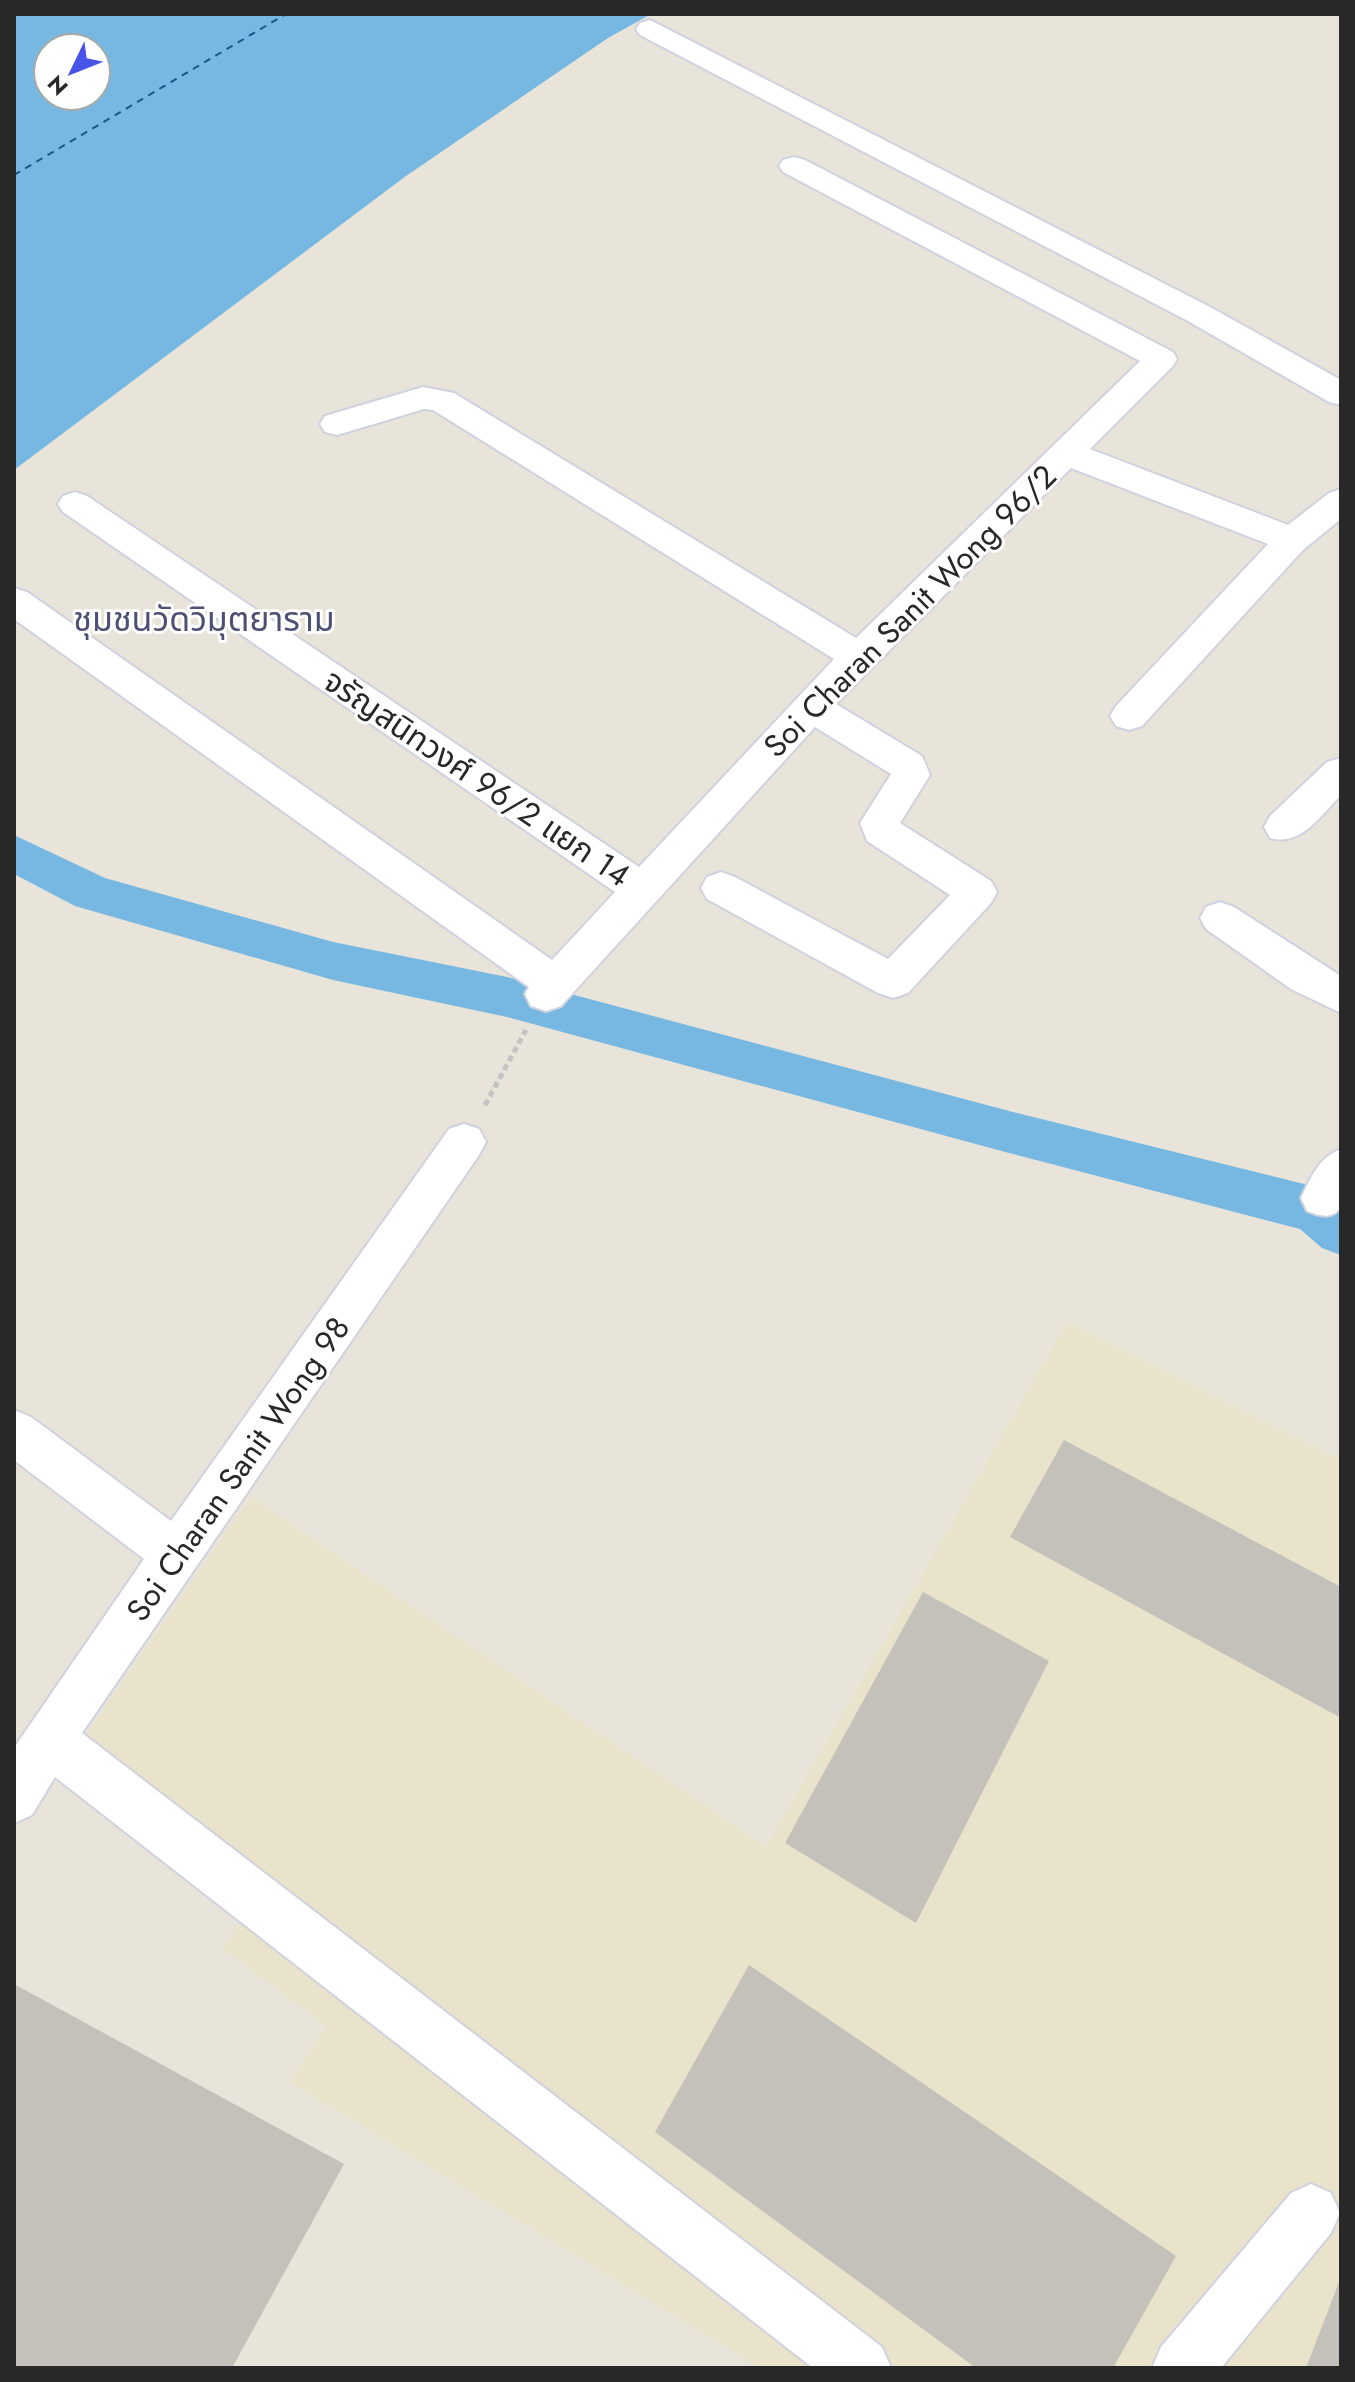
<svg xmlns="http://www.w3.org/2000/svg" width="1355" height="2382" font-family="Jost,'Noto Sans Thai',sans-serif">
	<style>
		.education { fill: #e9e3cb }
		.water { fill: #76b8e2; fill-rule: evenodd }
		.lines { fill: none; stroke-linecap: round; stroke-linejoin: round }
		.canal { fill: #76b8e2; fill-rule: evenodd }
		.ferry { stroke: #19568a; stroke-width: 2; stroke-dasharray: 7 6; stroke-linecap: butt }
		.building { fill: #c4c1ba }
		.minor-casing { stroke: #d0d1df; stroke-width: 4 }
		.path { stroke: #c3c3c3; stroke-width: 5; stroke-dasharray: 6 4; stroke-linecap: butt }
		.minor { fill: #fff; fill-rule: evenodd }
		.labels { text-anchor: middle; stroke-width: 6; stroke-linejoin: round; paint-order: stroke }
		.street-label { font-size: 32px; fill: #282828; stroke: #fff }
		.neighbourhood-label { font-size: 34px; fill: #4d4f74; stroke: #fff }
	</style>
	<rect width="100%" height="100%" fill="#e9e4da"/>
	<path class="education" d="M1067 1322 1341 1460V2368H761L290 2082 326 2026 222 1948 252 1908 64 1767 251 1497 766 1847Z"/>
	<path class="water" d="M14 14H651L608 38 406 176 14 470ZM48 48H96V96H48Z"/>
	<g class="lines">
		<path class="canal" d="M14 835 105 878 333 942 507 977 1009 1111 1316 1187 1341 1200V1255L1322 1248 1300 1229 1009 1153 507 1017 333 980 75 906 14 874Z"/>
		<path class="ferry" d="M14 175 286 14"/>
	</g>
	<path class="building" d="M1064 1440 1341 1587V1718L1010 1537Z
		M923 1592 1049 1661 916 1923 785 1843Z
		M749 1965 1176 2256 1113 2368H976L655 2132Z
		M14 1984 344 2164 232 2368H14Z
		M1341 2277V2368H1306Z"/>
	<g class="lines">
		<defs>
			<path id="minor" d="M650 20 1210 307 1341 380V405L1329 402 1188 321 640 35 636 29 640 23Z
				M794 157 805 160 1173 352 1177 359 1173 366 1090 449 1288 525 1329 493 1341 489V519L1303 550 1142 726 1129 730 1116 726 1110 716 1116 706 1268 544 1071 468 836 704 922 756 930 775 900 823 991 881 997 892 991 903 908 993 893 998 878 993 707 899 701 888 707 877 721 872 735 877 888 959 950 895 867 841 860 823 891 774 815 727 561 1006 546 1011 531 1006 525 994 529 987 14 619V588L27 592 552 960 615 892 63 512 58 504 63 496 75 492 87 496 639 867 834 659 433 410 424 409 337 435 325 432 320 424 325 416 423 387 454 393 856 638 1140 361 783 172 779 166 783 160Z
				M1341 758V795C1320 816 1301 847 1270 838L1264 827 1270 816 1327 762Z
				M1220 902 1234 907 1341 976V1013L1291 989 1206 929 1200 918 1206 907Z
				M464 1124 479 1129 486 1142 479 1155 82 1733 882 2347 891 2368H813L55 1777 32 1815 14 1823V1748L144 1559 14 1460V1410L31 1417 171 1521 449 1129Z
				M1341 1149V1207C1332 1220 1319 1216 1307 1211L1301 1198C1311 1177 1319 1157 1341 1149Z
				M1311 2184 1331 2193 1340 2213 1331 2233 1221 2368H1152L1161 2347 1291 2193Z"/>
		</defs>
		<use href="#minor" class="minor-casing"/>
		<path class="path" d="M485 1105 526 1030"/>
		<use href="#minor" class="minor"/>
	</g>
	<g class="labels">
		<g class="street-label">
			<text transform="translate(910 611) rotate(-45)" y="11">Soi Charan Sanit Wong 96/2</text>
			<text transform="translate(477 778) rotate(34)" y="11">จรัญสนิทวงศ์ 96/2 แยก 14</text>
			<text transform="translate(238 1469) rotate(-55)" y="11">Soi Charan Sanit Wong 98</text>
		</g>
		<g class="neighbourhood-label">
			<text x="204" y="631">ชุมชนวัดวิมุตยาราม</text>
		</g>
	</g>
	<rect width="1355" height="2382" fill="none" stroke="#282828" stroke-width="32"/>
	<g transform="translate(72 72) rotate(227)"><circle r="38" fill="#ffffff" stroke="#a9a9a9" stroke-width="2"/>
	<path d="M0-6L14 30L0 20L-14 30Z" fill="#4853e8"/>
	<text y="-12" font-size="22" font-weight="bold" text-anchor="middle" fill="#282828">N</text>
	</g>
</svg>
